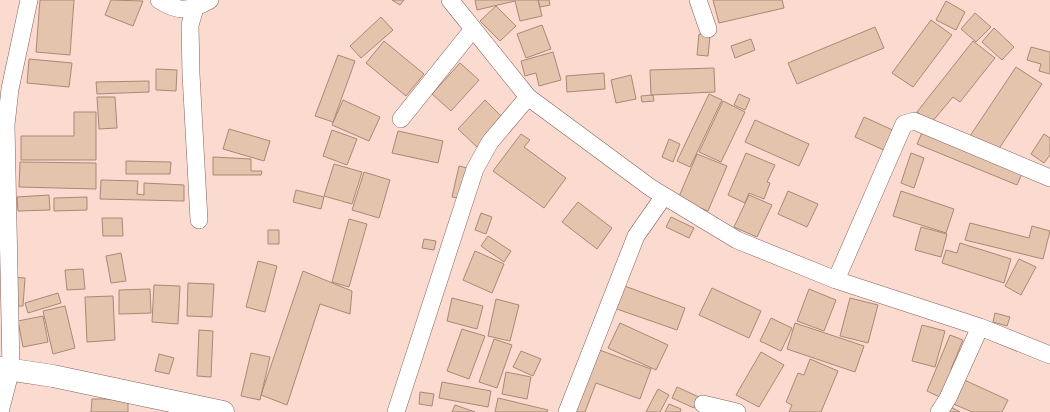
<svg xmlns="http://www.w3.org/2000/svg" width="1050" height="412" font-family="'Public Sans',sans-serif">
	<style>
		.building { fill: #e5c4ae; stroke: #a98974 }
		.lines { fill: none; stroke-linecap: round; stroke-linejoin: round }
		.street-casing { stroke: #846157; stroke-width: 18 }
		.secondary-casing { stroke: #846157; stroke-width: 23 }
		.street { stroke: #fff; stroke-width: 17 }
		.secondary { stroke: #fff; stroke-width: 22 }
	</style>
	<rect width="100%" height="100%" fill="#fbdad0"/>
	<path class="building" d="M40 0H74L70 55 36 52Z
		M111 0 143 1 133 26 105 15Z
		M392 0H404L400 5Z
		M475 0H538L542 16 520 21 515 1 477 10Z
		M538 0H549L550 5 540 7Z
		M713 0H782L784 8 719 23Z
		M946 1 965 12 956 30 936 20Z
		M496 6 516 26 500 41 480 21Z
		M975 13 991 27 976 42 961 29Z
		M381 17 393 30 361 58 350 46Z
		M931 20 952 35 913 87 892 73Z
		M542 25 551 49 526 58 517 34Z
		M875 27 884 48 797 84 788 63Z
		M994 28 1014 47 1002 60 982 42Z
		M699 34 710 36 708 56 697 55Z
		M751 39 755 50 735 58 731 46Z
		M384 41 424 74 406 96 366 63Z
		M973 41 995 58 960 102 953 97 931 123 917 112Z
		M1031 47 1050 52V74L1039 71 1041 64 1027 60Z
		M553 52 561 80 539 86 536 73 525 76 521 61Z
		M338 55 355 61 333 122 315 116Z
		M29 59 72 63 69 87 27 83Z
		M460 63 479 80 451 111 432 94Z
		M1016 67 1042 84 996 153 970 136Z
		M714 68 715 92 651 95 650 70Z
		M156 69 177 70 176 91 156 90Z
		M604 73 605 89 567 92 566 76Z
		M631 75 636 99 616 103 611 80Z
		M149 81V92L97 94 96 82Z
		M709 94 722 100 690 167 677 161Z
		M739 94 750 99 745 110 734 105Z
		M653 95 654 101 642 102 641 96Z
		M97 97H115L117 128 99 129Z
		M343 100 380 117 369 141 332 125Z
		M485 100 504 119 477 147 458 129Z
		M723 101 745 112 721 162 699 152Z
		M74 112H96V160H21V136H74Z
		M864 117 897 132 888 152 855 137Z
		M755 120 809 144 799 166 745 142Z
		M924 128 1024 169 1017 185 917 144Z
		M229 129 270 141 264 161 223 149Z
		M332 130 357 139 347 165 323 156Z
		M398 131 443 141 438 163 392 153Z
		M521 134 530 140 524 147 566 178 544 208 493 171Z
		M1044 134 1050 138V155L1044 163 1031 154Z
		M669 139 680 144 673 162 662 157Z
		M746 153 775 165 767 182 770 183 764 199 749 193 745 203 728 195Z
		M911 153 924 158 914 188 901 183Z
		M697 154 727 166 708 211 678 199Z
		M213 157 251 159V171H262L261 175H213Z
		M126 161 171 162 170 174H126Z
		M20 162 96 163V189L19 187Z
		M334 164 362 172 352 204 324 196Z
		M459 166 471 169 464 199 452 197Z
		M364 172 390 180 379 218 352 210Z
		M101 180 138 181 137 194 144 195V183L184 185V201L100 199Z
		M296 190 324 197 321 209 293 202Z
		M788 191 818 204 807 227 778 214Z
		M901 191 954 209 946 233 893 216Z
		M49 195 50 210 18 211 17 197Z
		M749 195 772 205 757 237 734 227Z
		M87 197V210L54 211V198Z
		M578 202 612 228 597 249 562 222Z
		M481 213 492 217 486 234 475 230Z
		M671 217 694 228 689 238 666 227Z
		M102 218H122L123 236H103Z
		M349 219 367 224 349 287 332 282Z
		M970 223 1029 238 1032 226 1050 231 1043 259 965 240Z
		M921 227 947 234 941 257 915 250Z
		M268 230H279V244H268Z
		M488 236 511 251 504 262 481 246Z
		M424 239 436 241 434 250 422 248Z
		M960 243 1011 259 1004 283 942 263 946 250 957 253Z
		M475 251 504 264 492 293 463 280Z
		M121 253 126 281 111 283 106 256Z
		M1019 259 1036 267 1021 295 1005 286Z
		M258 261 277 266 265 312 246 307Z
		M83 269 85 289 67 290 65 270Z
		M303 271 352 291 350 314 320 304 287 405 261 395Z
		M10 277 25 278 23 306H9Z
		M188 283 214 284 212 317 187 316Z
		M619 284 685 308 677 330 611 307Z
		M154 285 180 286 178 324 152 322Z
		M712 288 761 311 749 338 699 315Z
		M150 289 151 313 119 314V290Z
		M809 289 836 300 824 331 797 321Z
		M58 293 61 303 28 313 25 303Z
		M113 296 115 340 87 342 85 297Z
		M452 298 483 306 477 329 447 321Z
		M850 298 878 305 868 343 840 336Z
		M496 299 519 305 510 341 488 336Z
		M65 306 75 348 53 354 43 311Z
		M995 313 1010 317 1007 326 993 322Z
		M43 316 48 342 23 347 18 321Z
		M771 318 792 328 781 351 760 341Z
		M620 323 668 345 656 370 608 348Z
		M795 323 864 346 855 372 787 349Z
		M922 325 945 331 935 367 912 361Z
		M462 329 485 336 469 379 447 371Z
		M199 330 213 331 211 377 197 376Z
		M950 335 963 340 951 369 956 371 944 399 927 391Z
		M494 339 512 345 497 388 479 382Z
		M594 348 651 369 640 399 596 383 585 412H570Z
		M521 351 541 359 533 376 513 367Z
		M761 352 784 365 759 407 736 395Z
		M251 353 270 357 260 400 241 396Z
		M159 354 174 358 169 374 155 371Z
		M810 359 838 371 821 412H789L792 405 786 402 798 373 804 375Z
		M506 372 531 377 527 399 502 394Z
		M960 378 1008 400 1002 412H972L949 402Z
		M442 382 491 391 488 407 439 398Z
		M677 387 699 397 694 408 672 398Z
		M658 389 669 395 660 412H646Z
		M420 392 434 394 432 406 419 404Z
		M498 398 548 410 547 412H495Z
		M92 399H128V412H91Z
		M669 404 681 409 680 412H665Z
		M455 405 475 412H452Z
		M949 406 960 412H946Z"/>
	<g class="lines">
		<defs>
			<path id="street" d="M159 0C179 13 190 11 210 0
				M450 0 528 97 651 188 737 240 836 280 980 327 1050 355
				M698 0 708 29
				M195 8 190 25 191 74 199 220
				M401 119 473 29
				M836 280 904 124 914 121 1050 178
				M703 404 737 412
				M0 412 11 369 6 125 10 89 29 0
				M396 412 475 169 490 142 528 97
				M567 412 636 236 664 196
				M939 412 948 398 980 327"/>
			<path id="secondary" d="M0 368 53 376 223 412"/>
		</defs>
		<use href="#street" class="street-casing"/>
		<use href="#secondary" class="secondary-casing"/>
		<use href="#street" class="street"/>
		<use href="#secondary" class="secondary"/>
	</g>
</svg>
